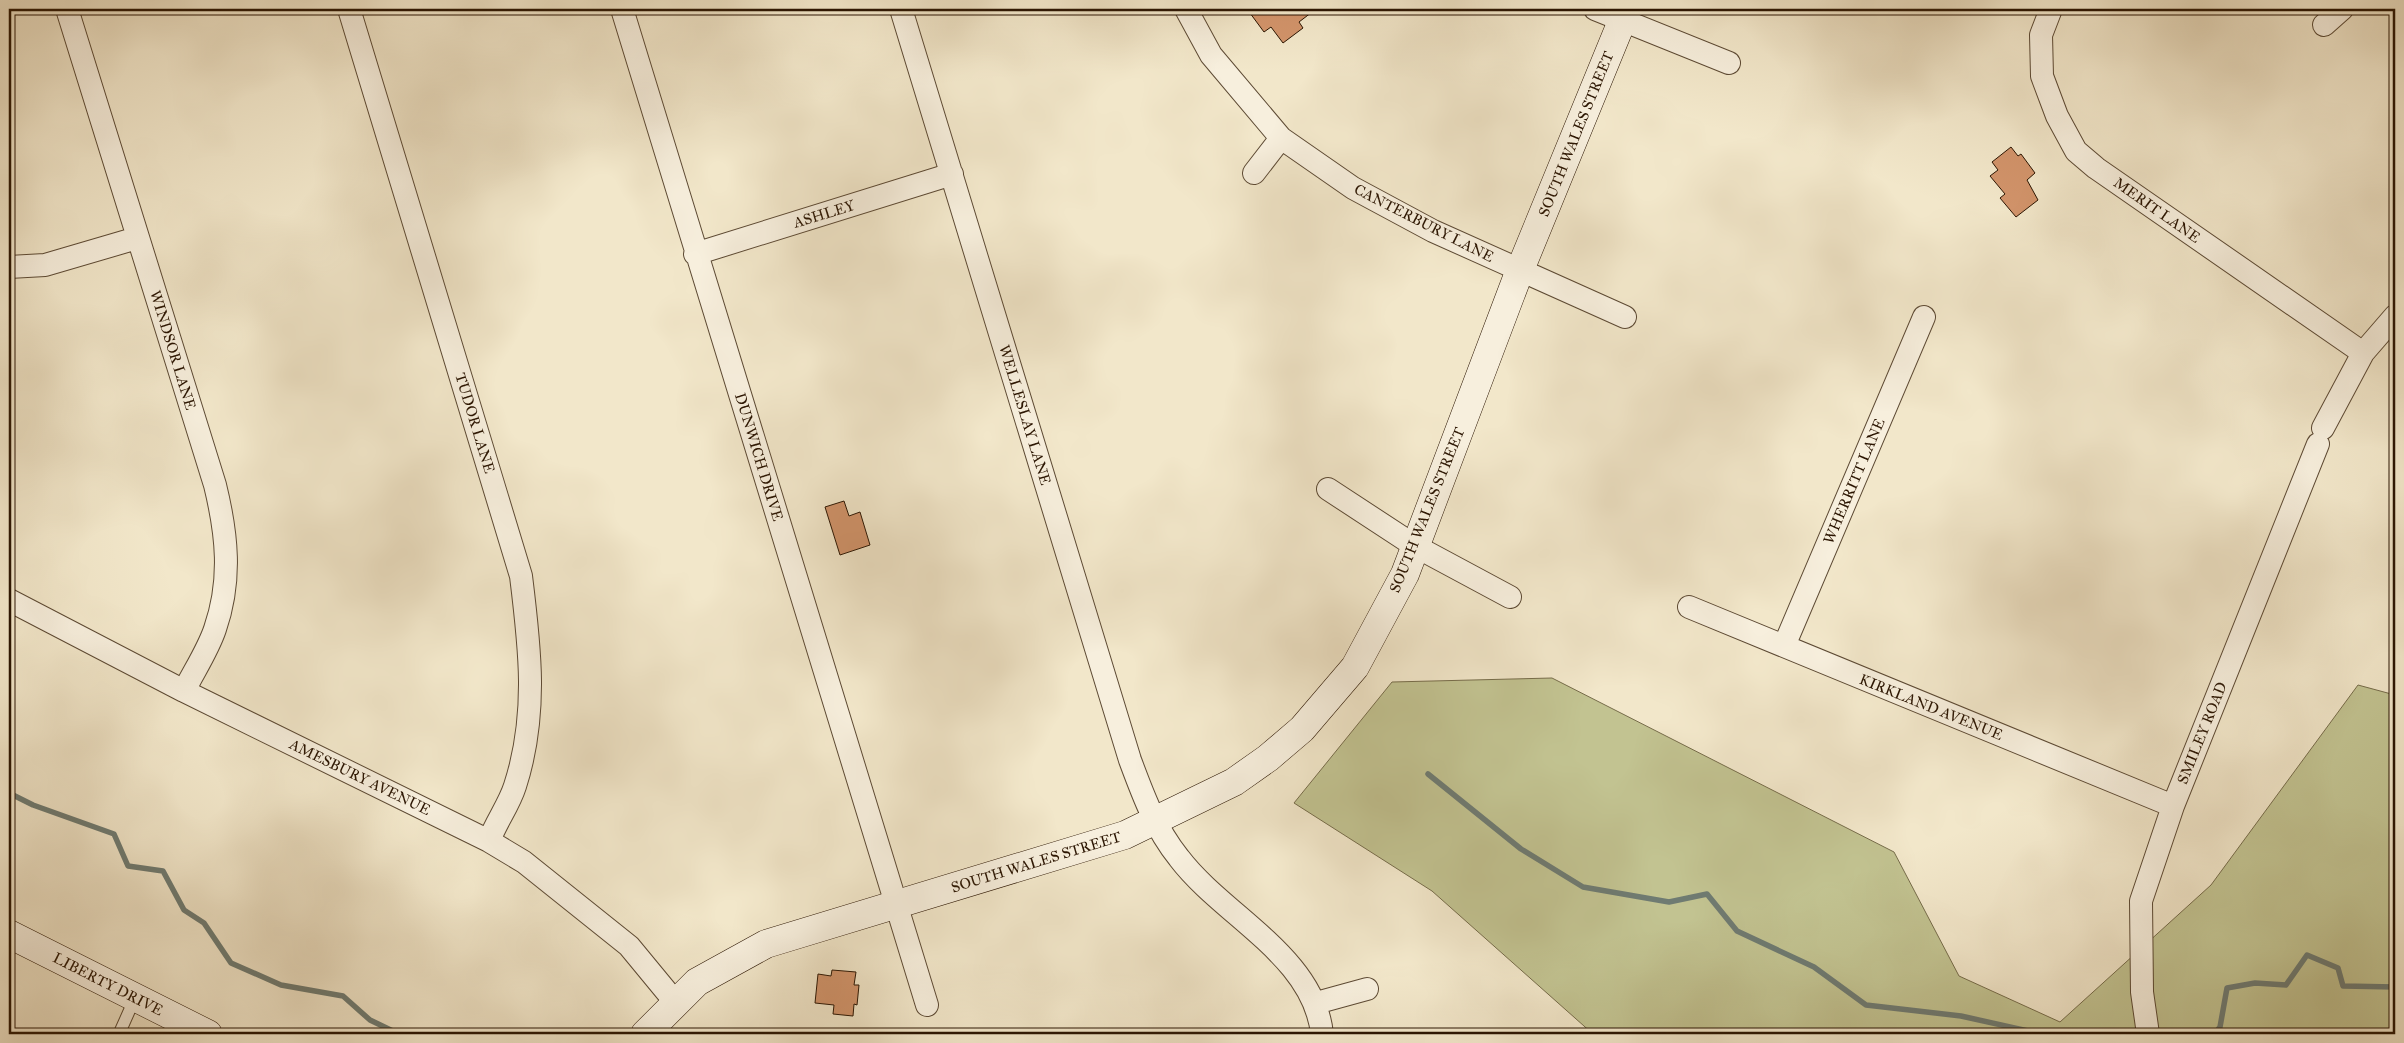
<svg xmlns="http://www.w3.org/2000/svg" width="2404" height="1043" font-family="'IM FELL Great Primer',serif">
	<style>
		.green { fill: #c2c391; stroke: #766c4a }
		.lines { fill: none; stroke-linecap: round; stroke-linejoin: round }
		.stream { stroke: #6f7b72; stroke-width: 5.5 }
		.building { fill: #d2946b; stroke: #2b1502 }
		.lane-casing { stroke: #5d4a34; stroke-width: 13 }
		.street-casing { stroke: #5d4a34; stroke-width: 24 }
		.secondary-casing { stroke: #2b1502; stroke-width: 29 }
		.lane { stroke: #f7efdd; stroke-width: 11 }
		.street { stroke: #f7efdd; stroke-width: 22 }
		.secondary { stroke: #f7efdd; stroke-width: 28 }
		.labels { text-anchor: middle; stroke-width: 4; stroke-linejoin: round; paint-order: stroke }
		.street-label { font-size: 15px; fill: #2b1502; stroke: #f7efdd }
	</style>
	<rect width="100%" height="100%" fill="#f2e7ca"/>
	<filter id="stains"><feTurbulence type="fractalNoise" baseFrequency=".004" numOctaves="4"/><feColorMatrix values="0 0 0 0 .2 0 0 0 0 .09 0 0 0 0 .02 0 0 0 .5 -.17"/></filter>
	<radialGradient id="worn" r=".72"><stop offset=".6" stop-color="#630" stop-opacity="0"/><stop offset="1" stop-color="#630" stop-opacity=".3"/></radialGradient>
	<path class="green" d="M1552 678 1894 852 1959 976 2060 1022 2211 885 2358 685 2395 695V1034H1593L1432 891 1294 803 1392 682Z"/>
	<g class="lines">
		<path class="stream" d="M1428 774 1521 849 1583 887 1669 902 1707 894 1737 931 1814 967 1866 1005 1961 1016 2042 1034
			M9 793 33 805 114 834 128 866 163 871 184 910 204 923 231 963 281 985 343 996 370 1020 399 1034
			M2121 1034 2130 1031
			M2214 1034 2220 1027 2227 988 2255 983 2286 985 2307 955 2338 968 2343 986 2395 987"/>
	</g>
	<path class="building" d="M1247 9H1316L1299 22 1303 28 1283 43 1271 27 1264 32Z
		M2011 147 2018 156 2021 154 2035 173 2027 180 2038 200 2016 217 2000 198 2005 194 1990 176 1998 170 1992 162Z
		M844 501 849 516 860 512 870 545 840 555 825 507Z
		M832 970 856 972 854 985H859L857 1005 854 1004 853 1016 833 1014 834 1005 815 1003 818 974 831 976Z"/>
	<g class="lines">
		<defs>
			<path id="lane" d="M119 1034 135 998"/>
			<path id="street" d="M67 9 215 485C227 534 232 580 215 629 208 650 194 671 184 691
				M349 9 521 576C530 648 538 715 515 786 509 805 496 822 489 841
				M622 9C721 342 828 672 927 1005
				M901 9 1130 760C1143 795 1155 828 1179 858 1223 916 1314 956 1322 1034
				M1186 9 1211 55 1281 138 1353 188 1433 231 1625 317
				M1595 9 1729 63
				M2051 9 2041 35 2042 76 2057 116 2076 151 2096 168 2363 353
				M2324 25 2342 9
				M1254 173 1281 138
				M695 254 952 174
				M9 267 45 265 137 238
				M2323 428 2363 353 2395 316
				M1328 489 1415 546 1510 597
				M9 600 184 691 489 841 524 862 629 946 676 1003
				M1689 607 2173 806
				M1784 646 1924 317
				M1316 1003 1367 989
				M2148 1034 2142 992 2141 901 2173 806 2318 444"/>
			<path id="secondary" d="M9 934 208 1034
				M645 1034 697 982 766 944 1125 835 1234 782 1268 758 1302 729 1355 667 1405 574 1520 270 1627 9"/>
		</defs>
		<use href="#lane" class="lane-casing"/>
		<use href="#street" class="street-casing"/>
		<use href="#secondary" class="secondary-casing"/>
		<use href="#lane" class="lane"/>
		<use href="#street" class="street"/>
		<use href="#secondary" class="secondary"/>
	</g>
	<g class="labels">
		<g class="street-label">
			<text transform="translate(1576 134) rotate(-68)" y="5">SOUTH WALES STREET</text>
			<text transform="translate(2157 210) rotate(35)" y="5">MERIT LANE</text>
			<text transform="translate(824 214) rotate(-17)" y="5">ASHLEY</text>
			<text transform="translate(1424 223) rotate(27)" y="5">CANTERBURY LANE</text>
			<text transform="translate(173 350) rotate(73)" y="5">WINDSOR LANE</text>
			<text transform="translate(1025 415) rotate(73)" y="5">WELLESLAY LANE</text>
			<text transform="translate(475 423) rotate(73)" y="5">TUDOR LANE</text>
			<text transform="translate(759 457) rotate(73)" y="5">DUNWICH DRIVE</text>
			<text transform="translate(1854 481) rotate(-67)" y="5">WHERRITT LANE</text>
			<text transform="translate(1427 510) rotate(-68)" y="5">SOUTH WALES STREET</text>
			<text transform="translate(1931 707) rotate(22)" y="5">KIRKLAND AVENUE</text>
			<text transform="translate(2202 733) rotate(-68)" y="5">SMILEY ROAD</text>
			<text transform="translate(360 777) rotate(26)" y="5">AMESBURY AVENUE</text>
			<text transform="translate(1036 862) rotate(-17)" y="5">SOUTH WALES STREET</text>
			<text transform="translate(108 984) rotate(27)" y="5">LIBERTY DRIVE</text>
		</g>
	</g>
	<rect width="2404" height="1043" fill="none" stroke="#f2e7ca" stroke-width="30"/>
	<rect x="10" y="10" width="2384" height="1023" fill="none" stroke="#2b1502" stroke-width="2.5"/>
	<rect x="15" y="15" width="2374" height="1013" fill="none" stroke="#2b1502"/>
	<rect width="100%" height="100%" filter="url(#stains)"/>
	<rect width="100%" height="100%" fill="url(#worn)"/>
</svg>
